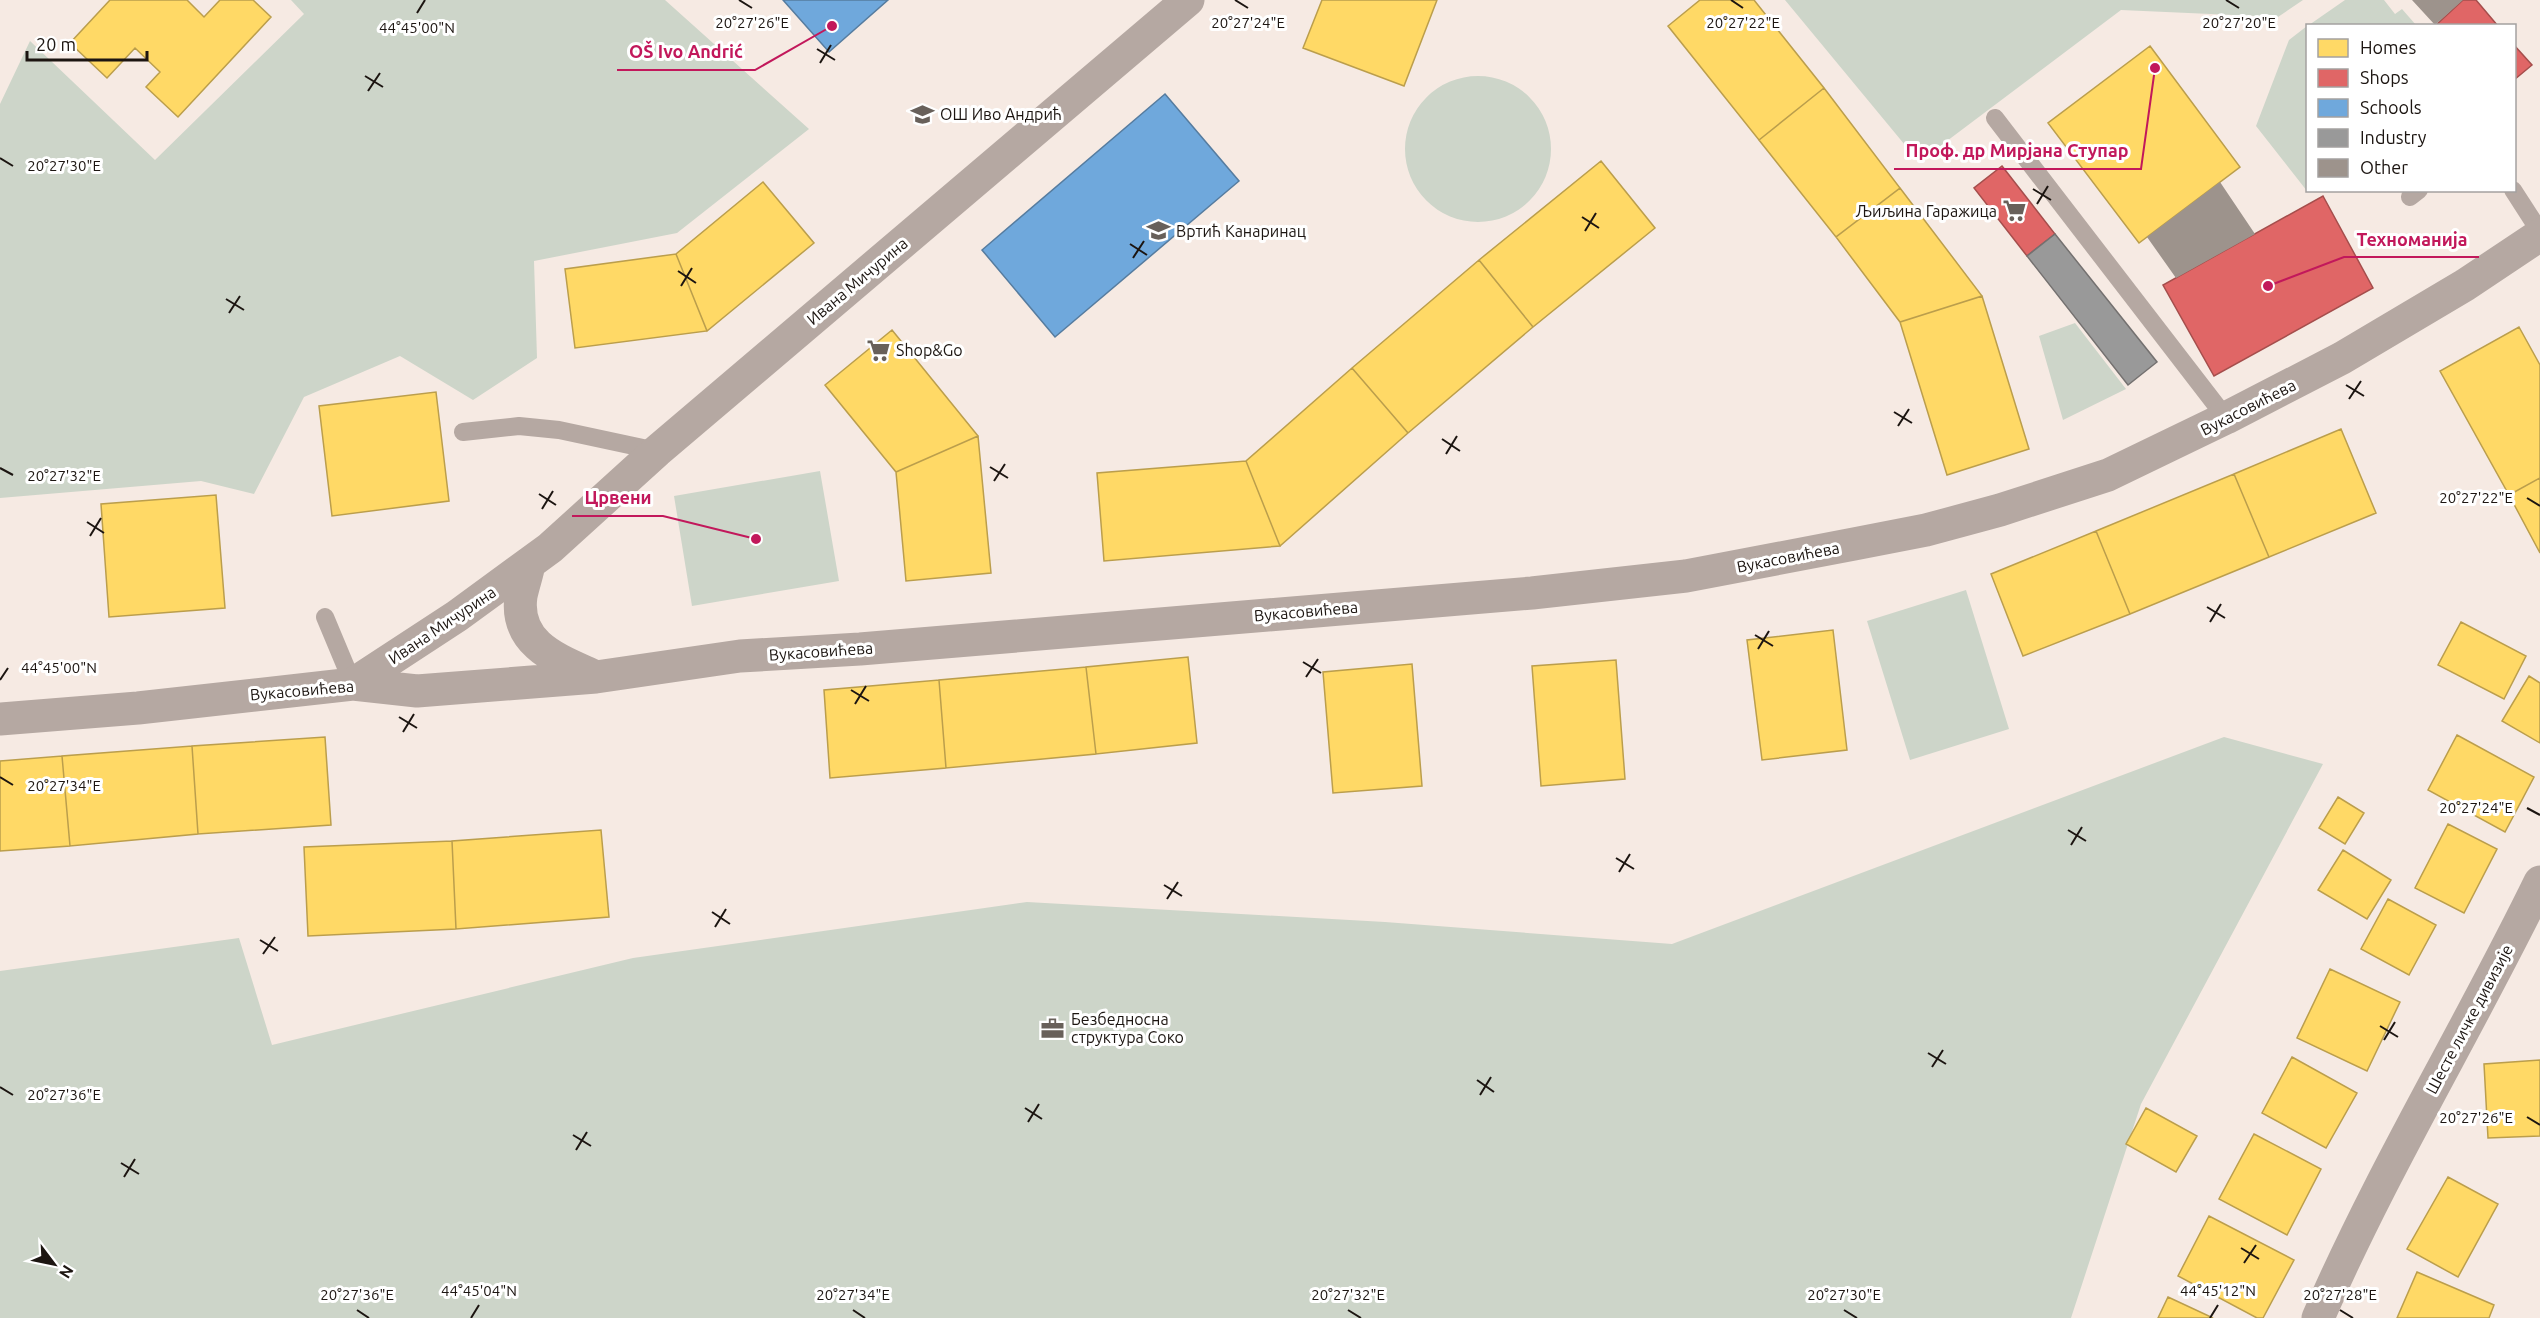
<svg xmlns="http://www.w3.org/2000/svg" width="2540" height="1318" font-family="Ubuntu,sans-serif">
	<style>
		.green { fill: #cdd5c9 }
		.homes { fill: #ffd966; stroke: #bb9e4c; stroke-width: 1.5 }
		.shops { fill: #e06666; stroke: #a54e4c; stroke-width: 1.5 }
		.schools { fill: #6fa8dc; stroke: #567c9f; stroke-width: 1.5 }
		.industry { fill: #999; stroke: #747170; stroke-width: 1.5 }
		.building { fill: #9d938c }
		.lines { fill: none; stroke-linecap: round; stroke-linejoin: round }
		.service { stroke: #b5a8a2; stroke-width: 18 }
		.minor { stroke: #b5a8a2; stroke-width: 33 }
		.ticks { fill: none; stroke: #1c1511; stroke-width: 2 }
		.labels { text-anchor: middle; stroke-width: 6; stroke-linejoin: round; paint-order: stroke }
		.poi-label { font-size: 16px; fill: #1c1511; stroke: #fff; text-anchor: start }
		.street-label { font-size: 16px; fill: #1c1511; stroke: #fff }
		.ticks-label { font-size: 15px; text-anchor: middle; fill: #1c1511; stroke: #fff; stroke-width: 6; stroke-linejoin: round; paint-order: stroke }
		.leader { fill: none; stroke: #c2185b; stroke-width: 2 }
		.callout-dot { fill: #c2185b; stroke: #fff; stroke-width: 2 }
		.callout-label { font-size: 18px; text-anchor: middle; font-weight: bold; fill: #c2185b; stroke: #fff; stroke-width: 6; stroke-linejoin: round; paint-order: stroke }
	</style>
	<rect width="100%" height="100%" fill="#f6eae3"/>
	<path class="green" d="M291 0H665L809 129 677 233 534 261 537 358 473 400 400 356 304 397 254 494 201 481 0 498V104L30 41 155 160 304 14Z
		M1785 0H2303L2278 17 2121 10 1919 162Z
		M2345 0H2384L2395 14 2402 9 2416 25H2309Z
		M2307 26 2308 190 2307 191 2256 126 2289 40Z
		M1405 149a73 73 0 1 1 146 0a73 73 0 1 1-146 0Z
		M2075 323 2126 389 2063 420 2039 336Z
		M820 471 839 581 692 606 674 496Z
		M1966 590 2009 729 1910 760 1867 621Z
		M2224 737 2323 764 2141 1104 2071 1318H0V971L239 938 272 1045 633 958 1027 902 1385 922 1672 944Z"/>
	<path class="homes" d="M110 0H187L204 17 220 0H253L271 17 178 117 146 87 160 72 135 48 107 78 70 43Z
		M1322 0H1437L1404 86 1303 48Z
		M1700 0H1754L1824 88 1759 140 1668 26Z
		M2150 46 2240 167 2139 243 2048 123Z
		M1824 88 1900 188 1836 237 1759 140Z
		M1601 161 1655 228 1533 327 1479 260Z
		M763 182 814 243 707 331 676 254Z
		M1900 188 1982 296 1900 322 1836 237Z
		M676 254 707 331 575 348 565 269Z
		M1479 260 1533 327 1408 433 1352 368Z
		M1982 296 2029 449 1947 475 1900 322Z
		M2519 327 2540 365V478L2509 495 2440 371Z
		M892 330 978 436 896 472 825 385Z
		M1352 368 1408 433 1280 546 1246 461Z
		M436 392 449 501 332 516 319 406Z
		M2341 429 2376 513 2269 557 2234 474Z
		M978 436 991 573 906 581 896 472Z
		M1246 461 1280 546 1104 561 1097 473Z
		M2234 474 2269 557 2130 614 2096 531Z
		M2540 478V553L2509 495Z
		M216 495 225 608 109 617 101 504Z
		M2096 531 2130 614 2023 656 1991 574Z
		M2461 622 2526 656 2504 699 2438 665Z
		M1833 630 1847 750 1762 760 1747 640Z
		M1188 657 1197 743 1096 754 1086 667Z
		M1616 660 1625 779 1541 786 1532 666Z
		M1412 664 1422 786 1333 793 1323 672Z
		M1086 667 1096 754 946 768 939 680Z
		M2529 676 2540 683V743L2502 721Z
		M939 680 946 768 830 778 824 690Z
		M2457 735 2534 777 2505 832 2428 790Z
		M325 737 331 825 198 834 192 746Z
		M192 746 198 834 70 846 62 756Z
		M62 756 70 846 0 851V761Z
		M2338 797 2364 813 2345 844 2319 828Z
		M2448 824 2497 849 2464 913 2415 888Z
		M601 830 609 917 456 929 452 841Z
		M452 841 456 929 308 936 304 847Z
		M2343 850 2391 880 2367 919 2318 890Z
		M2388 899 2436 925 2409 975 2361 949Z
		M2330 969 2400 1002 2367 1071 2297 1038Z
		M2292 1057 2357 1093 2326 1148 2262 1113Z
		M2540 1060V1136L2488 1138 2484 1064Z
		M2146 1108 2197 1136 2176 1172 2126 1144Z
		M2254 1134 2321 1169 2287 1235 2219 1199Z
		M2448 1177 2498 1204 2458 1277 2407 1249Z
		M2209 1216 2294 1260 2263 1318H2257L2178 1276Z
		M2417 1272 2494 1305 2489 1318H2397Z
		M2168 1297 2213 1318H2158Z"/>
	<path class="shops" d="M2463 0H2476L2498 26H2435Z
		M2514 45 2532 65 2514 80Z
		M2002 166 2055 234 2027 256 1974 188Z
		M2323 196 2373 288 2214 376 2163 285Z"/>
	<path class="schools" d="M783 0H888L829 52Z
		M1165 94 1239 181 1055 337 982 250Z"/>
	<path class="industry" d="M2055 234 2157 362 2128 385 2027 256Z"/>
	<path class="building" d="M2412 0H2463L2435 25Z
		M2220 182 2255 234 2176 278 2147 237Z"/>
	<g class="lines">
		<path class="service" d="M1995 118 2226 418
			M2513 190 2540 232
			M2410 197 2419 190
			M463 432 519 426 559 430 657 451
			M325 617 353 684"/>
		<path class="minor" d="M529 564C527 575 523 586 521 596 514 645 559 660 594 676
			M353 684 457 616 550 548 657 451 1188 0
			M0 719 138 708 353 684 417 691 596 677 740 656 860 649 1532 593 1686 576 1854 544 1926 530 2000 510 2108 475 2226 418 2342 358 2465 285 2540 235
			M2318 1318C2383 1168 2469 1028 2540 882"/>
	</g>
	<path class="ticks" d="M739 0 752 8M1235 0 1248 8M1731 0 1743 8M2226 0 2239 8M417 13 425 0M817 49 835 60M820 63 831 45M365 76 383 87M368 91 380 73M0 158 13 166M2033 189 2051 200M2037 204 2048 186M1582 217 1599 228M1585 231 1596 213M1130 244 1147 255M1133 258 1144 241M678 271 696 283M681 286 692 268M226 299 244 310M229 313 240 296M2346 385 2364 396M2349 399 2361 381M1894 412 1912 423M1898 426 1909 409M1442 439 1460 451M1446 454 1457 436M990 467 1008 478M0 468 13 475M994 481 1005 464M539 494 556 505M2527 498 2540 506M542 509 553 491M87 522 104 533M90 536 101 518M2207 607 2225 618M2210 622 2221 604M1755 635 1773 646M1758 649 1769 631M1303 662 1321 673M1306 677 1318 659M0 680 8 668M851 690 869 701M855 704 866 686M399 717 417 728M403 732 414 714M0 777 13 785M2527 808 2540 815M2068 830 2086 841M2071 845 2082 827M1616 858 1634 869M1619 872 1630 854M1164 885 1182 896M1167 899 1178 882M712 912 730 924M715 927 726 909M260 940 278 951M263 954 275 937M2380 1026 2398 1037M2384 1040 2395 1022M1928 1053 1946 1064M1932 1067 1943 1050M1477 1080 1494 1092M0 1087 13 1095M1480 1095 1491 1077M1025 1108 1042 1119M2527 1117 2540 1125M1028 1122 1039 1104M573 1135 591 1146M576 1150 587 1132M121 1163 139 1174M124 1177 135 1159M2241 1248 2259 1259M2244 1263 2256 1245M357 1310 369 1318M853 1310 865 1318M1348 1310 1361 1318M1844 1310 1857 1318M2340 1310 2353 1318M471 1318 479 1305M2210 1318 2218 1305"/>
	<defs>
		<symbol id="school-bare" viewBox="-9 -9 18 18"><path d="M0-5L7-2L0 1L-7-2ZM-4 1L0 2.5L4 1V4Q0 6-4 4Z" fill="#68605a" stroke="#fff" stroke-width="2.5" paint-order="stroke"/></symbol>
		<symbol id="supermarket-bare" viewBox="-9 -9 18 18"><path d="M-6-5.5h2.5l.6 2H6L4.5 2H-2.5L-4.4-4H-6ZM-1.5 3.2a1.3 1.3 0 1 0 .1 0ZM3 3.2a1.3 1.3 0 1 0 .1 0Z" fill="#68605a" stroke="#fff" stroke-width="2.5" paint-order="stroke"/></symbol>
		<symbol id="office-bare" viewBox="-9 -9 18 18"><path d="M-6-3h4V-5.5h4V-3h4V5H-6ZM-1-4.5V-3h2v-1.5ZM-6 0V1H6V0Z" fill="#68605a" stroke="#fff" stroke-width="2.5" paint-order="stroke"/></symbol>
	</defs>
	<g fill-rule="evenodd">
		<use href="#school-bare" x="906" y="98" width="33" height="33"/>
		<use href="#supermarket-bare" x="1998" y="194" width="33" height="33"/>
		<use href="#school-bare" x="1142" y="214" width="33" height="33"/>
		<use href="#supermarket-bare" x="862" y="334" width="33" height="33"/>
		<use href="#office-bare" x="1036" y="1012" width="33" height="33"/>
	</g>
	<g class="labels">
		<g class="poi-label">
			<text x="940" y="120">ОШ Иво Андрић</text>
			<text x="1997" y="217" text-anchor="end">Љиљина Гаражица</text>
			<text x="1176" y="237">Вртић Канаринац</text>
			<text x="896" y="356">Shop&amp;Go</text>
			<text x="1071" y="1025">Безбедносна<tspan x="1071" dy="18">структура Соко</tspan></text>
		</g>
		<g class="street-label">
			<text transform="translate(857 281) rotate(-40)" y="6">Ивана Мичурина</text>
			<text transform="translate(2248 407) rotate(-27)" y="6">Вукасовићева</text>
			<text transform="translate(1788 557) rotate(-11)" y="6">Вукасовићева</text>
			<text transform="translate(1306 611) rotate(-5)" y="6">Вукасовићева</text>
			<text transform="translate(442 625) rotate(-34)" y="6">Ивана Мичурина</text>
			<text transform="translate(821 651) rotate(-4)" y="6">Вукасовићева</text>
			<text transform="translate(302 690) rotate(-5)" y="6">Вукасовићева</text>
			<text transform="translate(2469 1019) rotate(-62)" y="6">Шесте личке дивизије</text>
		</g>
	</g>
	<g class="ticks-label">
		<text x="752" y="28">20°27'26"E</text>
		<text x="1248" y="28">20°27'24"E</text>
		<text x="1743" y="28">20°27'22"E</text>
		<text x="2239" y="28">20°27'20"E</text>
		<text x="417" y="33">44°45'00"N</text>
		<text x="64" y="171">20°27'30"E</text>
		<text x="64" y="481">20°27'32"E</text>
		<text x="2476" y="503">20°27'22"E</text>
		<text x="59" y="673">44°45'00"N</text>
		<text x="64" y="791">20°27'34"E</text>
		<text x="2476" y="813">20°27'24"E</text>
		<text x="64" y="1100">20°27'36"E</text>
		<text x="2476" y="1123">20°27'26"E</text>
		<text x="479" y="1296">44°45'04"N</text>
		<text x="2218" y="1296">44°45'12"N</text>
		<text x="357" y="1300">20°27'36"E</text>
		<text x="853" y="1300">20°27'34"E</text>
		<text x="1348" y="1300">20°27'32"E</text>
		<text x="1844" y="1300">20°27'30"E</text>
		<text x="2340" y="1300">20°27'28"E</text>
	</g>
	<path class="leader" d="M832 26L755 70H617M2155 68L2141 169H1894M2268 286L2344 257H2479M756 539L663 516H572"/>
	<g class="callout-dot">
		<circle cx="832" cy="26" r="6"/>
		<circle cx="2155" cy="68" r="6"/>
		<circle cx="2268" cy="286" r="6"/>
		<circle cx="756" cy="539" r="6"/>
	</g>
	<g class="callout-label">
		<text x="686" y="58">OŠ Ivo Andrić</text>
		<text x="2017" y="157">Проф. др Мирјана Ступар</text>
		<text x="2412" y="246">Техноманија</text>
		<text x="618" y="504">Црвени</text>
	</g>
	<rect x="2306" y="24" width="210" height="168" fill="#ffffff" stroke="#a4a1a0" stroke-width="1.5"/>
	<rect x="2318" y="39" width="30" height="18" fill="#ffd966" stroke="#a4a1a0" stroke-width="1.5"/>
	<text x="2360" y="54" font-size="18" fill="#1c1511">Homes</text>
	<rect x="2318" y="69" width="30" height="18" fill="#e06666" stroke="#a4a1a0" stroke-width="1.5"/>
	<text x="2360" y="84" font-size="18" fill="#1c1511">Shops</text>
	<rect x="2318" y="99" width="30" height="18" fill="#6fa8dc" stroke="#a4a1a0" stroke-width="1.5"/>
	<text x="2360" y="114" font-size="18" fill="#1c1511">Schools</text>
	<rect x="2318" y="129" width="30" height="18" fill="#999999" stroke="#a4a1a0" stroke-width="1.5"/>
	<text x="2360" y="144" font-size="18" fill="#1c1511">Industry</text>
	<rect x="2318" y="159" width="30" height="18" fill="#9d938c" stroke="#a4a1a0" stroke-width="1.5"/>
	<text x="2360" y="174" font-size="18" fill="#1c1511">Other</text>
	<g transform="translate(54 1264) rotate(122)" stroke="#ffffff" stroke-width="4.5" paint-order="stroke">
	<path d="M0-4.5L10 22L0 15L-10 22Z" fill="#1c1511"/>
	<text y="-9" font-size="16" font-weight="bold" text-anchor="middle" fill="#1c1511">N</text>
	</g>
	<path d="M27 51v9h120v-9" fill="none" stroke="#1c1511" stroke-width="3"/>
	<text x="36" y="51" font-size="18" fill="#1c1511" stroke="#ffffff" stroke-width="4.5" paint-order="stroke">20 m</text>
</svg>
